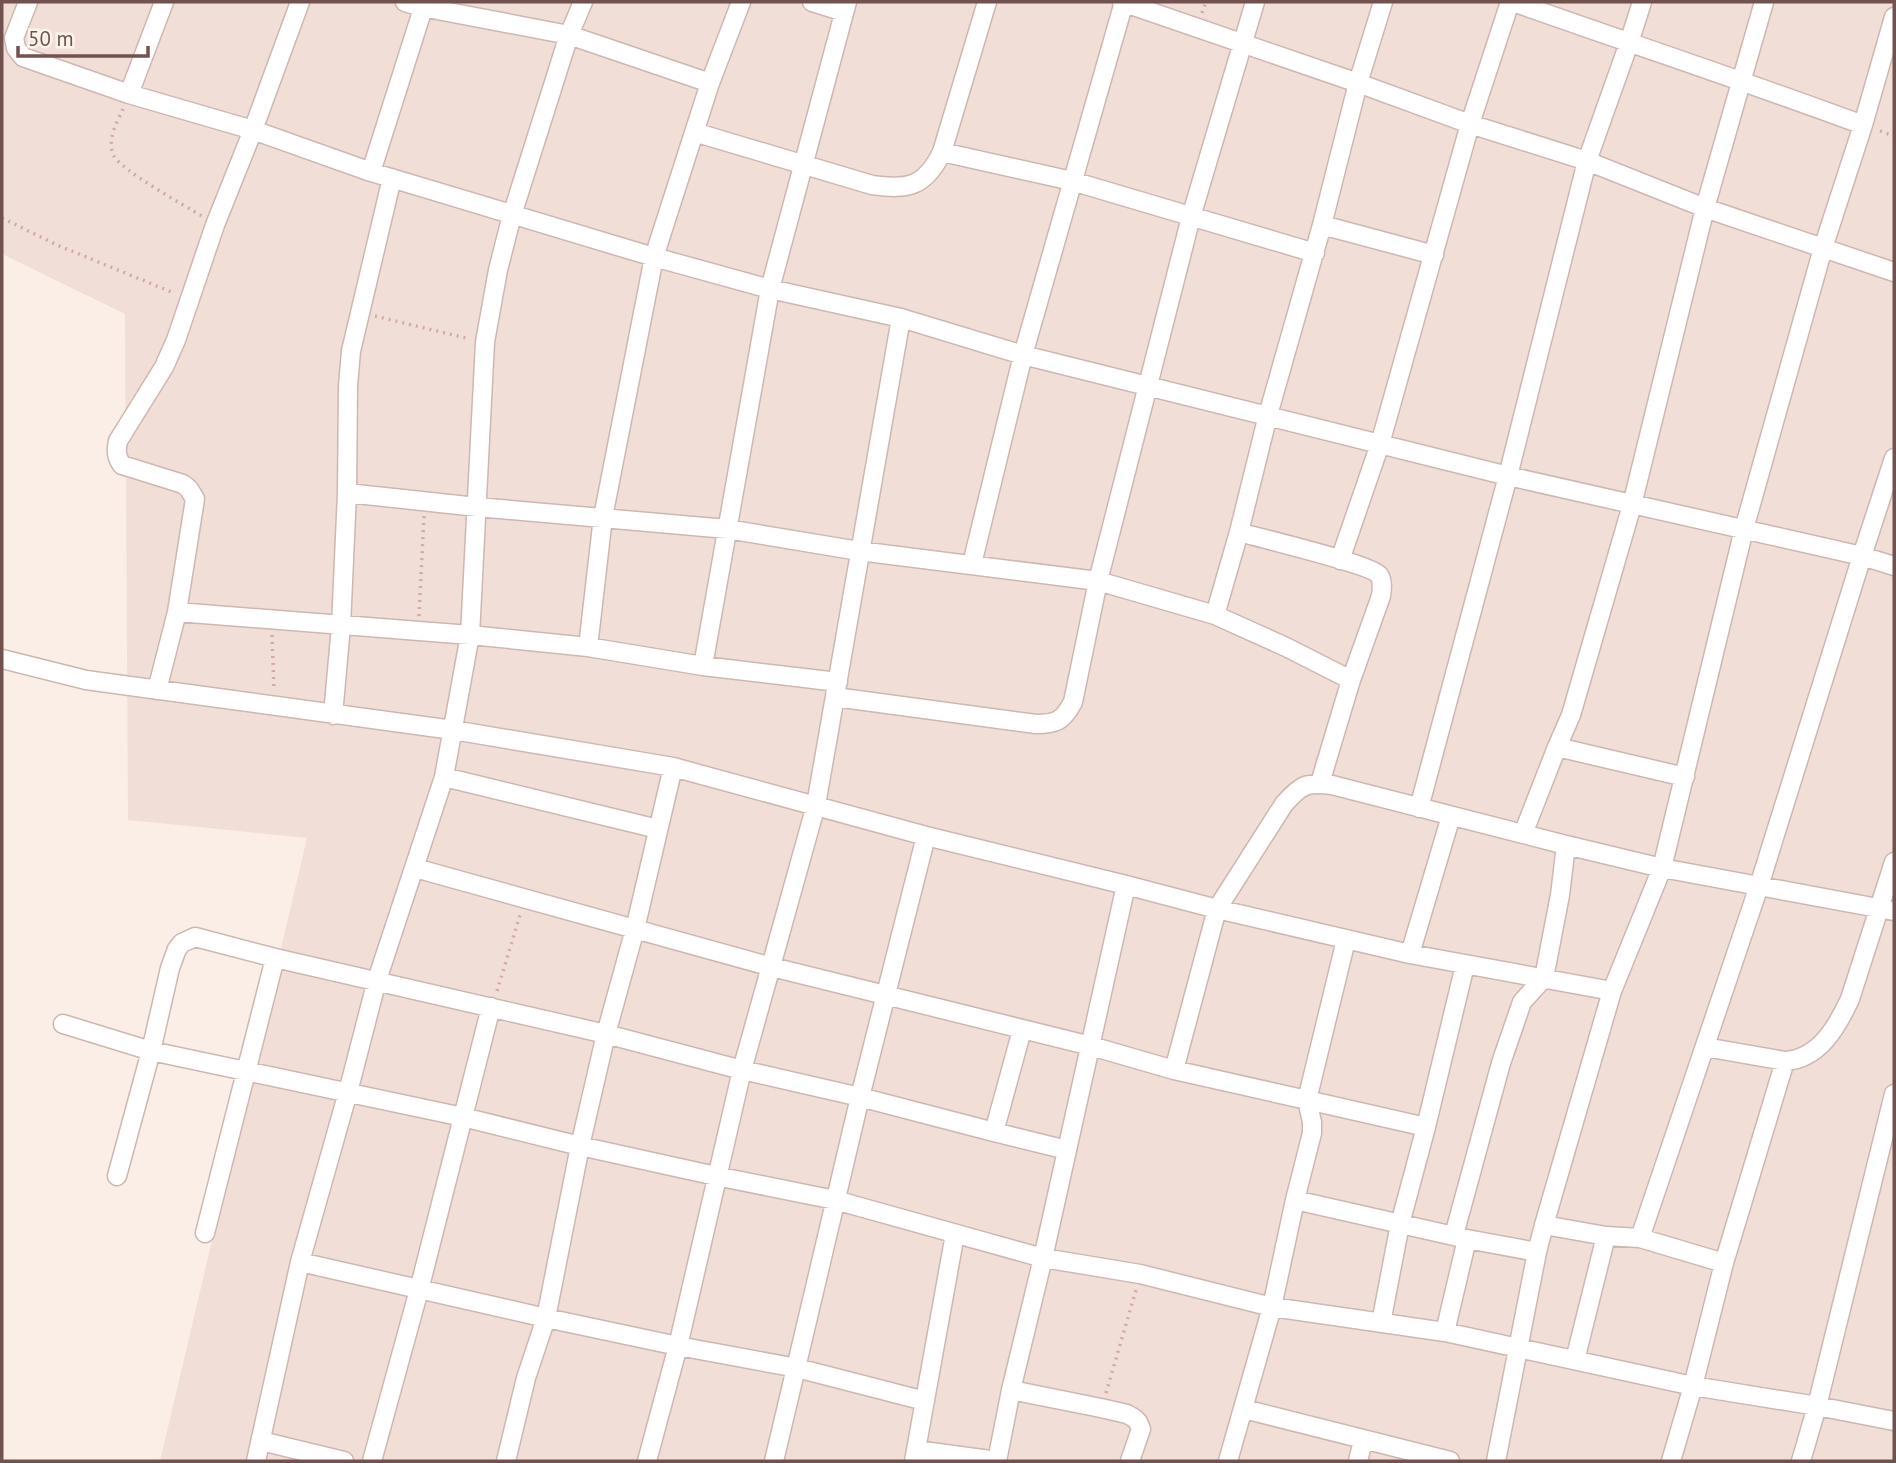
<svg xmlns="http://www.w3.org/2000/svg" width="1896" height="1463" font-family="'PT Sans',sans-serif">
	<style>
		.residential { fill: #f1dfd7 }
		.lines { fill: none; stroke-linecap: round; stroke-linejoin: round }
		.street-casing { stroke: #cdb7b2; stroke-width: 21 }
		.path { stroke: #d2aba5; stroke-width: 3.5; stroke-dasharray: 2 5; stroke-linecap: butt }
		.street { stroke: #fff; stroke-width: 18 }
	</style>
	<rect width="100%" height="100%" fill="#faeee7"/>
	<path class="residential" d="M2 2H1894V1461H160L307 838 128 820 125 314 2 254Z"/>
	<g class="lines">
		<defs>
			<path id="street" d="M28 2 14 38 16 48 23 57 129 94 253 130 371 172 654 257 770 289 901 318 1023 355 1508 476 1862 556 1894 566
				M405 2 422 7 569 35 710 83
				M812 2 844 12
				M1122 2 1358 83 1470 124 1587 161 1705 208 1894 272
				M1513 2C1629 43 1747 82 1863 125
				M129 94 164 2
				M694 132 872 185C908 190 925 187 942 152L987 2
				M942 152 1072 181 1315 253
				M371 172 425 2
				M1322 225 1434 255
				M347 493 477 507 727 529 859 551 1098 581 1215 615 1286 647 1351 680 1320 783
				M1239 532C1259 538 1370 564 1379 575 1383 581 1382 589 1381 596L1351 680
				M1340 560 1380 444 1470 124 1510 2
				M972 564 1023 355 1124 2
				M177 612 195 499 189 489 183 484 122 465C116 457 116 450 118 441L164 367 176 340 215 225 253 130 300 2
				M1215 615 1239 532 1268 415 1322 225 1358 83 1383 2
				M588 647 603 517 654 257 710 83 741 2
				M2 659 86 680 453 730 673 767 926 836 1126 885 1217 909 1410 954 1612 991
				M703 666 770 289 847 2
				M157 690 177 612 470 635 588 647 703 666 838 682
				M835 697 1036 724C1056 724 1063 721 1073 702L1098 581 1191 217 1255 2
				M333 715 341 626 347 493 348 386 351 351 392 178
				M444 777 658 829
				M1685 777 1557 747 1571 715 1632 505 1705 208 1764 2
				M1419 808 1508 476 1587 161 1629 43 1642 2
				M1523 834 1557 747
				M415 868 772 967 1091 1046 1174 1070 1307 1100 1312 1122V1133L1295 1200
				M1346 940 1307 1100 1426 1127
				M1410 954 1451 816
				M63 1024 151 1051 117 1176
				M1022 1030 994 1132 1067 1150
				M1705 1047 1785 1061C1819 1059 1837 1027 1850 999L1894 862
				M1174 1070 1217 909 1284 804C1301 785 1306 782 1332 785L1566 845 1662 868 1894 911
				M994 1132 860 1097 742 1070 606 1034 275 958 195 937 182 943 177 949 170 968 151 1051 463 1117 580 1146 716 1176 835 1200 1043 1258 1140 1274 1272 1307 1445 1332 1693 1386 1817 1406 1894 1421
				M1544 1225 1606 1236 1640 1238 1759 886 1862 556 1894 458
				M205 1233 275 958
				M1454 1235 1501 1063 1522 1002 1544 978 1560 895 1566 845
				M1640 1238 1724 1263
				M300 1262 546 1318 678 1346 797 1368 925 1401
				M1381 1323 1400 1224 1426 1127 1465 965
				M1445 1332 1467 1239
				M1575 1360 1606 1236
				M1011 1390 1101 1408 1127 1414 1134 1418 1138 1422 1141 1429 1130 1461
				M1244 1409 1450 1461
				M261 1441 344 1461
				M916 1450 997 1461
				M256 1461 300 1262 348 1092 377 980 444 777 470 635 485 342 498 270 512 215 569 35 583 2
				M372 1461 419 1290 491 1007
				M506 1461 526 1378 546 1318 580 1146 606 1034 635 929 673 767
				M647 1461 678 1346 742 1070 816 805 901 318
				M774 1461 860 1097 926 836
				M914 1461 955 1234
				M997 1461 1011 1390 1043 1258 1126 885
				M1228 1461 1272 1307 1295 1200 1467 1239 1537 1252
				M1358 1461 1363 1441
				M1496 1461 1537 1252 1544 1225 1612 991 1662 868 1744 529 1823 248 1863 125 1894 17
				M1671 1461 1693 1386 1724 1263 1785 1061
				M1801 1461 1817 1406 1894 1094"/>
		</defs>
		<use href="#street" class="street-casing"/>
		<path class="path" d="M1202 13 1206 2
			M123 109C117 122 106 141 114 156 121 170 185 206 202 216
			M1880 131 1894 136
			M2 218 57 245 174 293
			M375 316 470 339
			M419 616 424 516
			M272 635 274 690
			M497 991 520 915
			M1106 1393 1136 1290"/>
		<use href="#street" class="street"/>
	</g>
	<rect width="1896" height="1463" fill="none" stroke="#71524e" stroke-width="7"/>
	<path d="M18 46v10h130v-10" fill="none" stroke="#71524e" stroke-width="3.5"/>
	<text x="28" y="46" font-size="21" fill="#71524e" stroke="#fdf3ed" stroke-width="5" paint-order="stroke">50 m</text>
</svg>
